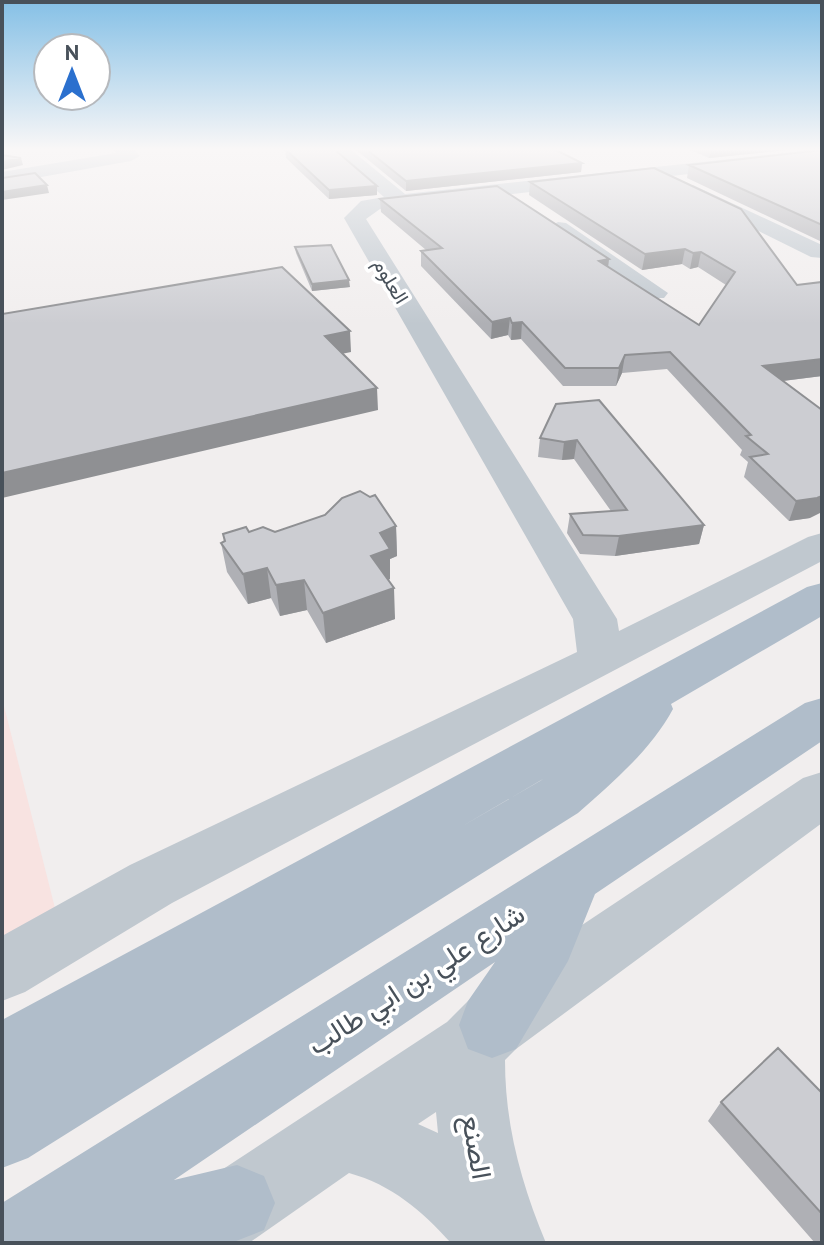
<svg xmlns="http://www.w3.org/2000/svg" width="824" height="1245" font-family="'PT Sans',Vazirmatn,sans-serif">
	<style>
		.medical { fill: #f8e3e1 }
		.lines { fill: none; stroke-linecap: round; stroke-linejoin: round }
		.minor { fill: #c0c8cf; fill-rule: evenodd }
		.major { fill: #b0bdca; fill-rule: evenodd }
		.wall { fill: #afb0b5 }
		.shaded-wall { fill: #8f9093 }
		.building { fill: #cccdd2; stroke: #8f9093; stroke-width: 2 }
		.labels { text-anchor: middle; stroke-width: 7; stroke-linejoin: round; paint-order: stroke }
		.far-street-label { font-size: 20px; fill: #48515a; stroke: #fff }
		.near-street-label { font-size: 28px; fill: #48515a; stroke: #fff }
	</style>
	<rect width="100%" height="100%" fill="#f1eeee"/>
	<path class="medical" d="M2 698 56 912 2 939Z"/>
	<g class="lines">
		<path class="minor" d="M113 149H133L140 156 131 161 2 184V172L116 153Z
			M333 149H350L405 194 822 149V159L380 209 366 219 617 619 619 631 808 537 822 533V561L172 903 25 992 2 1001V936L130 865 577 652 573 619 344 218 361 201 384 197 335 155Z
			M693 185 822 245V258L811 257 686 195 683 191 686 187Z
			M558 222 566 223 668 293 664 298H646L550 233 547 228Z
			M822 772V823L516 1049 505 1060C505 1125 521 1183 546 1243H451C421 1210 392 1185 349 1173L249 1243H141L153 1215 447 1022 468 1001 803 778ZM436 1112 438 1133 418 1124Z"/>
		<path class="major" d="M822 583V616L671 704 673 709C651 750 613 782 578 813L28 1158 2 1168V1020L807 587ZM543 779 540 781 459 828Z
			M822 698V741L595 894 568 961 516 1049 492 1058 468 1049 459 1025 468 1001 495 962 174 1180 237 1165 264 1176 275 1203 264 1230 231 1243H2V1203L805 703Z"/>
	</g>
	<path class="wall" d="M285 149 377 186V195L329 199 286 158Z
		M355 149H554L582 163 581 172 406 191Z
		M688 149H797L709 158Z
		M822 150V242L687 178 689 165Z
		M530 182 797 285 822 282V376L783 381 810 518 789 521 744 477 748 462 740 455 742 450 667 369 622 373 616 386H563L521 339 511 340 508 335 491 339 421 266V251L426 250 381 212 380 199 609 259 608 267 699 325 726 285 698 267 690 269 682 264 642 270 529 195Z
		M295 247 350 287 312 291 296 253Z
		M556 404 704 525 699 544 615 556 580 554 567 533 570 514 611 511 574 459 562 460 538 457 540 438Z
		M396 526 397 556 390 559V579L388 580 395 619 326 643 307 610 280 616 271 598 248 604 227 572 221 543 224 541 223 534 249 532Z
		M822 1093V1243H815L708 1121 721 1102Z"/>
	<path class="shaded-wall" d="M711 149H797L709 158Z
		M21 158 23 165 2 170V162Z
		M582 163 581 172 406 191V181Z
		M47 185 49 193 2 200V192Z
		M377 186V195L329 199V190Z
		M685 249 682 264 642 270 645 254Z
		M701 252 698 267 690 269 693 253Z
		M609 259 607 275 599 261Z
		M349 280 350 287 312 291V284Z
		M510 318 508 335 491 339 492 322Z
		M522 322 521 339 511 340 512 323Z
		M350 331 351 352 327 357 325 336Z
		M625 355 622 373 616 386 619 368Z
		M822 359V376L758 384 763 366Z
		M377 388 378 410 2 498V473Z
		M577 440 574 459 562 460 564 442Z
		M822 496V512L810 518 789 521 796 501Z
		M704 525 699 544 615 556 619 536Z
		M396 526 397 556 390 559V579L372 586 371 556 380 533Z
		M267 568 271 598 248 604 243 574Z
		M304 580 307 610 280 616 276 585Z
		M394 588 395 619 326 643 323 613Z"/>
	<path class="building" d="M285 149H334L377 186 329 190Z
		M366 149H554L582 163 406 181Z
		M822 150V225L689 165Z
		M2 155 21 158 2 162Z
		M654 168 741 209 797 285 822 282V359L763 366 822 410V496L817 498 796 501 750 457 768 454 746 436 751 435 670 352 625 355 619 368H565L522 322 512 323 510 318 492 322 421 251 442 248 380 199 497 186 609 259 599 261 699 325 735 272 701 252 693 253 685 249 645 254 530 182Z
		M35 173 47 185 2 192V178Z
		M331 245 349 280 312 284 295 247Z
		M282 267 350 331 325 336 377 388 2 473V314Z
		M599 400 704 525 619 536 583 535 570 514 627 510 577 440 564 442 540 438 556 404Z
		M360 491 370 497 375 495 396 526 380 533 390 549 371 556 394 588 323 613 304 580 276 585 267 568 243 574 221 543 225 541 223 534 246 527 249 532 263 527 275 532 325 515 342 498Z
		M778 1048 822 1093V1214L721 1102Z"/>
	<linearGradient id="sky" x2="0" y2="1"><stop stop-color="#85c0e6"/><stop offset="0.46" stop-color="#f9f7f7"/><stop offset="1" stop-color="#f9f7f7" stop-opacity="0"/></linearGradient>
	<rect width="824" height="324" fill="url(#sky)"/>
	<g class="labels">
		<g class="far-street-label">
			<text transform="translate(391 281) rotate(59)" y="7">العلوم</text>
		</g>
		<g class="near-street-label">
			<text transform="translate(416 979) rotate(-33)" y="10">شارع علي بن ابي طالب</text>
			<text transform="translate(477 1147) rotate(80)" y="10">الصنع</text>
		</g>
	</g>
	<rect width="824" height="1245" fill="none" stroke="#48515a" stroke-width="8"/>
	<g transform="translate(72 72)"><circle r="38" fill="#ffffff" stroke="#b6b9bd" stroke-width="2"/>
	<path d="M0-6L14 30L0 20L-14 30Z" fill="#2b70ce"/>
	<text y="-12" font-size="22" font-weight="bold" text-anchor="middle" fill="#48515a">N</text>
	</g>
</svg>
